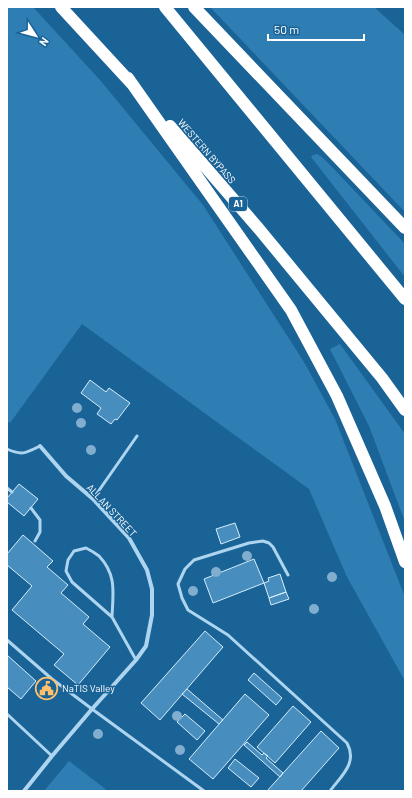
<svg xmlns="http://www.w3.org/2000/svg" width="412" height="798" font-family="Barlow,sans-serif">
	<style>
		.green { fill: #2e7eb4 }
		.building { fill: #478ebf; stroke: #d5ecfb }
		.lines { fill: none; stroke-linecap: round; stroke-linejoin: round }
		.service { stroke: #aed5f0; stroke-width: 3 }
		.minor { stroke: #aed5f0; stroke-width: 4 }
		.motorway { stroke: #fff; stroke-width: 12 }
		.tree { fill: #81aece }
		.labels { text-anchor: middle; stroke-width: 3; stroke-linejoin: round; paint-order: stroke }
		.shield { fill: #1a6397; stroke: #bad0e0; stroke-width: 1 }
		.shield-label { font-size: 9px; font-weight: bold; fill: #fff }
		.street-label { font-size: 10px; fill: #fff; stroke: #1a6397 }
		.poi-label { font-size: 10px; fill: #fff; stroke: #1a6397; text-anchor: start }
	</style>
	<rect width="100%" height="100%" fill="#1a6397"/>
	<path class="green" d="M7 7H33L100 80 203 205 304 362 335 419 405 597V681L347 577 309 489 82 324 10 423 7 421Z
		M210 7H374L405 35V212Z
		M317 154 323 158 332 167 405 244V277L311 157 313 155Z
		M340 344 405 434V522L369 426 330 349Z
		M69 761 108 791H44Z"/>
	<path class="building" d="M90 380 106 392 109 388 130 403 117 420 115 419 111 424 97 414 101 408 81 393Z
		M19 484 38 499 24 516 7 502V498Z
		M235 523 240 537 221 544 216 529Z
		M23 535 53 561 47 567 68 585 61 593 89 617 83 624 110 647 78 685 54 665 64 654 12 610 32 586 7 565V554Z
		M254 559 264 583 213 603 204 579Z
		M280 574 286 592 269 598 264 583 269 581 268 578Z
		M286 592 289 599 271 605 269 598Z
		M205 631 223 647 160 720 141 703Z
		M7 655 36 681 21 699 7 687Z
		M254 673 282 698 276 705 248 680Z
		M187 689 223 720 219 724 182 694Z
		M245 694 269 715 213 779 189 759Z
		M293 706 311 722 275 763 257 747Z
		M185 714 205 731 197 740 177 722Z
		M321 731 339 748 301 791H267Z
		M247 742 262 755 264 753 268 756 266 758 283 773 280 777 244 745Z
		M235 759 259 778 251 787 228 768Z"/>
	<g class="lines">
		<path class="service" d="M7 449C22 456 26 453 40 446
			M7 488 12 492
			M93 499 137 436
			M31 508 40 520V532L35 541
			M288 575 273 547 269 543 263 541 249 543 194 560 185 569 178 584 182 598 188 610 228 635 347 743C358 763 341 776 330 791
			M112 617C113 593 117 575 99 556 95 553 90 550 86 548L74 551 68 560 66 571 72 582 112 617 136 660
			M7 640 52 679 92 709 204 791
			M7 714 52 756"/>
		<path class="minor" d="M24 791 52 756 92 709 136 660 146 646 152 615V589L147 570 129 538 93 499 66 476 40 446"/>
		<path class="motorway" d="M61 7 132 84
			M165 7 405 299
			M194 7 405 228
			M128 78 291 310 337 396 385 506 405 562
			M170 126 259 229 382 378 405 410"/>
	</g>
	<g class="tree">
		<circle cx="77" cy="408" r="5"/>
		<circle cx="81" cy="423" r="5"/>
		<circle cx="91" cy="450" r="5"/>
		<circle cx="247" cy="556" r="5"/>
		<circle cx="216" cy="572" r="5"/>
		<circle cx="332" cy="577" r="5"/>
		<circle cx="193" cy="591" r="5"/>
		<circle cx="314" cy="609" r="5"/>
		<circle cx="177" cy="716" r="5"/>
		<circle cx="98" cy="734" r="5"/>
		<circle cx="180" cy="750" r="5"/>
	</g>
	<defs>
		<symbol id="civic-ring" viewBox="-11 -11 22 22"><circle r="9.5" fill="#1a6397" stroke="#ffc06d" stroke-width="1.5"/><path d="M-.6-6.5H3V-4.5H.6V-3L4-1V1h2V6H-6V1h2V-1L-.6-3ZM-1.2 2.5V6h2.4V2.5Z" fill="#ffc06d"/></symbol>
	</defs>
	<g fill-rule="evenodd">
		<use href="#civic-ring" x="34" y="676" width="25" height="25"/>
	</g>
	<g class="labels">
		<rect class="shield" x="229" y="197" width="18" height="14" rx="3"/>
		<g class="shield-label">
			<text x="238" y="207">A1</text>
		</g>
		<g class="street-label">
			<text transform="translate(207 151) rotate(49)" y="4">WESTERN BYPASS</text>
			<text transform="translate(112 510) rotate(47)" y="4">ALLAN STREET</text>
		</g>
		<g class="poi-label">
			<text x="62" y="692">NaTIS Valley</text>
		</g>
	</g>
	<rect width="412" height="798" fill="none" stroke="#ffffff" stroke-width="16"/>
	<g transform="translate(36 36) rotate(126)" stroke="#1a6397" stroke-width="3" paint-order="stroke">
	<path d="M0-3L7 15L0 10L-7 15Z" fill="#ffffff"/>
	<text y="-6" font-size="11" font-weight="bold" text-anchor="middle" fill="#ffffff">N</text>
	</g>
	<path d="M268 34v6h96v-6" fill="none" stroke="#ffffff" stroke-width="2"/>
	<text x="274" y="34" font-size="12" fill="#ffffff" stroke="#1a6397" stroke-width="3" paint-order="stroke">50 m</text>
</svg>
